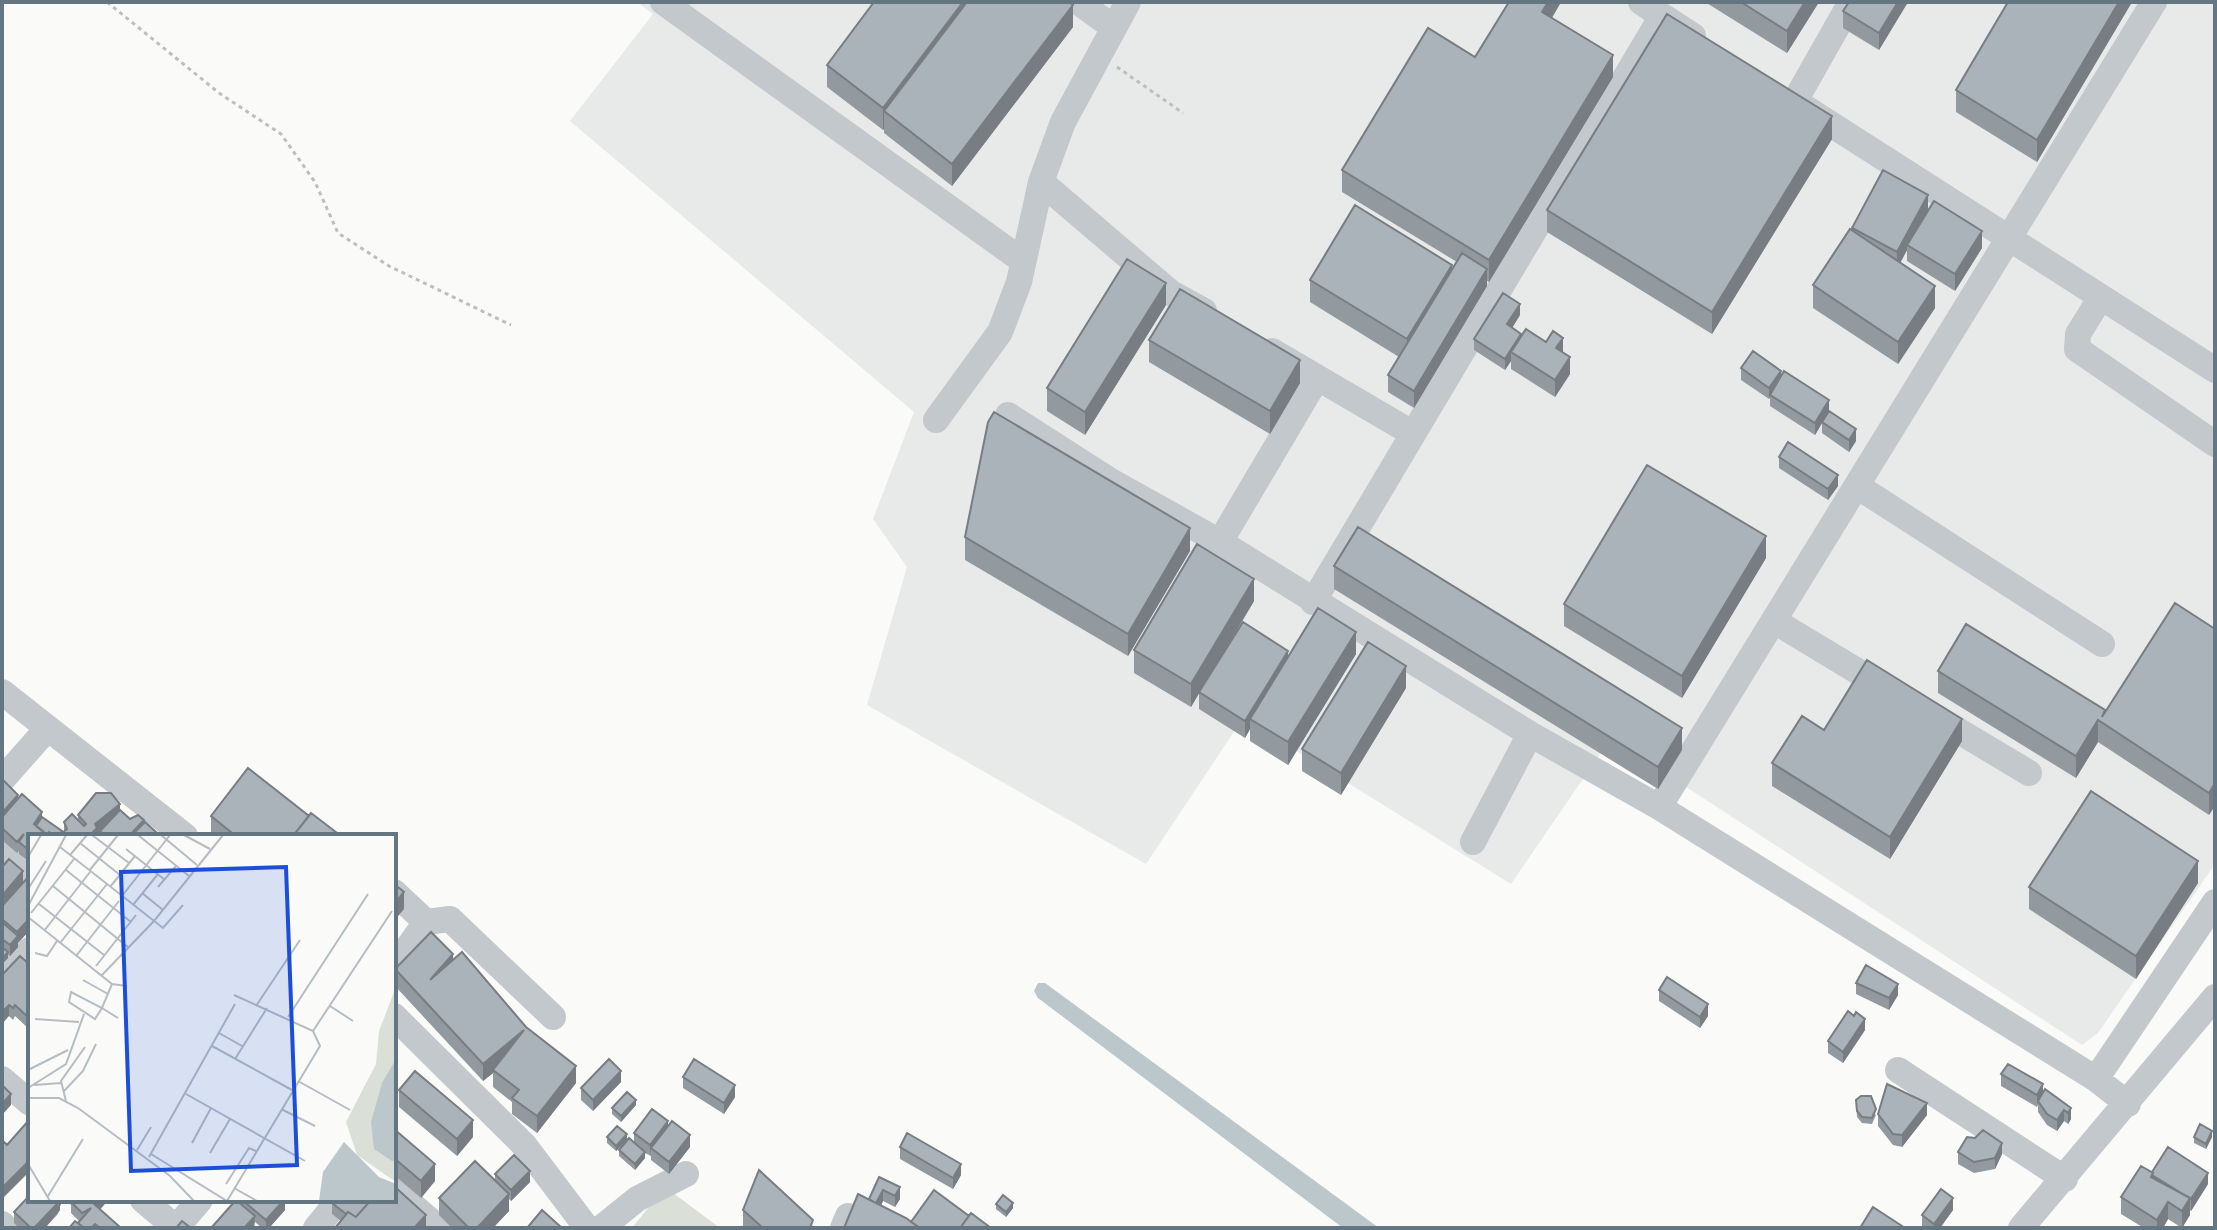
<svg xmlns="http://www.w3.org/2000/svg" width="2217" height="1230" font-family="Rubik,sans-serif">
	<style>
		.built { fill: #e8e9e9 }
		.green { fill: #dadfd7 }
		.water { fill: #bbc7cb }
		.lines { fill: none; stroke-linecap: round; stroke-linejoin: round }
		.path { stroke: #bbbfc2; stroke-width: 3; stroke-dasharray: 4 4; stroke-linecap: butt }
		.minor { stroke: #c3c8cc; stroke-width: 26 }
		.wall { fill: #929a9f }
		.shaded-wall { fill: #777d82 }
		.building { fill: #aab3b9; stroke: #777d82; stroke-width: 2 }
		.inset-road { fill: none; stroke: #b5bdc2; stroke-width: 2 }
		.view { fill: #1d4ed8; fill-opacity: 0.15; stroke: #1d4ed8; stroke-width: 4 }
		.inset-edge { fill: none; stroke: #657683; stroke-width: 4 }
	</style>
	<rect width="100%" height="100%" fill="#fafaf8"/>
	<path class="built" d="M637 2H2215V864L2098 1033 2082 1045 1611 738 1511 884 1243 718 1146 864 867 705 907 567 873 519 914 412 570 121 653 14Z"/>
	<path class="green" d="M665 1187 720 1228H632Z"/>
	<path class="water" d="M1038 983H1045L1379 1228H1343L1038 998 1034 991Z"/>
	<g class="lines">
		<path class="path" d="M107 2 219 93 281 134 315 182 338 233 389 266 511 325
			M1117 67 1183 113"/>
		<path class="minor" d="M663 2 1023 261
			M1078 2 1113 27
			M1641 2 1693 36
			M1795 101 1851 2
			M1804 107 2215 370
			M1041 182 1171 293 1204 311
			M2101 297 2078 334 2077 349 2215 444
			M1272 351 1412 433
			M1008 415 1109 480 1220 542 1530 734 1659 807 2096 1079 2128 1104
			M936 420 1000 332 1019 282 1041 182 1063 122 1128 2
			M1857 486 2102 644
			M1220 542 1317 378
			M1313 602 1662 16
			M1774 621 1887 689
			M2 692 185 836
			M1932 715 2029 773
			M2 780 47 729
			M1659 807 2154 2
			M1473 842 1530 734
			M2 850 30 875
			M394 892 426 922 394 967
			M426 922 450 919 553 1017
			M2 983 30 950
			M394 1016 525 1146 587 1228
			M1898 1070 2065 1179
			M2 1079 30 1103
			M2096 1079 2215 902
			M394 1190 439 1228
			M143 1200 176 1228
			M2 1224 6 1228
			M176 1228 200 1200
			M316 1228 339 1200
			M601 1228 637 1199 686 1174
			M843 1228 848 1216
			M2021 1228 2215 997"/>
	</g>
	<path class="wall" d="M1509 2H1561L1552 18 1613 77 1489 282 1487 281V286L1414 408 1388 392V375L1399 357 1310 302V280L1452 270 1457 262 1342 192V170L1475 57Z
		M1705 2H1819L1787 53Z
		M1908 2 1879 50 1843 28V11Z
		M2132 2 2037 162 1956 112V90Z
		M1073 27 952 186 884 133V129L883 130 827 87V65Z
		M1832 139 1712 334 1547 232V210Z
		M1928 212 1982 248 1955 291 1907 261V250L1900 263 1935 308 1898 364 1813 308V285L1852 230V228Z
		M1166 305 1085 435 1047 411V388Z
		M1520 315 1512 328 1521 334 1563 353 1570 374 1555 397 1511 369V361L1505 370 1474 350V339Z
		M1149 340 1300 383 1270 434 1149 362Z
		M1741 368 1781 376 1829 411 1856 441 1849 452 1822 433V423L1815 435 1770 406V398L1769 399 1741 380Z
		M1779 457 1838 486 1828 500 1779 468Z
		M965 537 1190 551 1128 656 965 560Z
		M1766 558 1682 698 1564 626V604Z
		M1334 566 1682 750 1658 789 1334 589Z
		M1254 601 1209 677 1288 657 1356 654 1288 765 1250 741V729L1245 738 1199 709V693L1191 707 1134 673V650Z
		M2215 629 2209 815 2098 742 2076 778 1938 693V671L2105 713Z
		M1406 688 1341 795 1302 771V749Z
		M1824 730 1962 741 1890 859 1772 786V763Z
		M2 779 18 798 62 834 64 831V822L78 820V815L120 811 130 819 144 823 156 836H100V831L97 834V836H30V862L19 854V851L17 853 2 840Z
		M211 816H309L341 836H215L211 833Z
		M2 867 23 882 30 875V930L18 943V947L10 956 8 955V958L2 964Z
		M2198 883 2136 979 2029 909V887Z
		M453 959 576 1083 537 1133 512 1114V1102L493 1087V1073L483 1081 395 986V969Z
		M30 965V1030L15 1016 13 1020 9 1016 2 975Z
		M1856 983 1898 995 1889 1010 1856 994Z
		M1659 990 1708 1016 1700 1028 1659 1001Z
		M1865 1030 1843 1063 1828 1053V1041Z
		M2001 1074 2043 1093 2071 1108V1119L2068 1124 2064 1121 2057 1131 2047 1125 2038 1112V1104L2037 1107 2001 1086Z
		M683 1077 735 1097 724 1114 683 1088Z
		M621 1082 593 1111 581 1100V1088Z
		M399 1090 473 1137 457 1156 399 1107Z
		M1856 1100 1876 1115 1872 1124 1862 1123 1857 1117Z
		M636 1105 621 1122 612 1114V1108Z
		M1878 1114 1927 1115 1902 1147 1893 1145 1878 1126Z
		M30 1119V1179L26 1175 7 1145Z
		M668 1125 690 1147 669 1174 651 1160V1156L645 1153V1158L635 1170 619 1156V1150L634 1143V1133Z
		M394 1129 435 1181 421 1198 394 1175Z
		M607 1137 627 1140 616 1151 607 1143Z
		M2194 1137H2212L2206 1149 2194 1143Z
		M900 1147 961 1175 953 1189 900 1159Z
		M1958 1152 2002 1154 1995 1169 1974 1173 1958 1164Z
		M2152 1172 2208 1184 2191 1211 2190 1210V1215L2182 1228 2168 1219 2163 1228H2144L2121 1214V1197Z
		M495 1174 530 1182 511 1201 509 1199V1211L493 1228H452L439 1215V1198L495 1181Z
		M879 1177 900 1199 895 1207 883 1201 881 1206 911 1222 969 1216 991 1228H844L869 1199Z
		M30 1200H108L100 1210 78 1223 79 1221 71 1213V1205L69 1203V1201L67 1203 65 1200 60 1204V1210L57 1215 45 1228H19L14 1223V1212Z
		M230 1200H285V1210L269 1228H262L255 1222 254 1228H211L233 1204Z
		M332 1203 426 1228 341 1221 332 1214Z
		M996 1204 1013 1208 1006 1217 996 1209Z
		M743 1210 813 1228H744L743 1227Z
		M1953 1210 1940 1228H1924L1922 1226V1215Z"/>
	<path class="shaded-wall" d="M963 2H980L884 111V129L883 130V108Z
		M1548 2H1561L1542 34V12Z
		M1805 2H1819L1787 53V31Z
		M1898 2H1908L1879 50V33Z
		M2119 2H2132L2037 162V140Z
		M1073 5V27L952 186V164Z
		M1613 55V77L1489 282V260Z
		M1832 116V139L1712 334V312Z
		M1928 195V212L1907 245V250L1897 269V252Z
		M1982 231V248L1955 291V274Z
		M1452 265V287L1407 361V339Z
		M1487 269V286L1414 408V391Z
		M1166 283V305L1085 435V412Z
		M1935 286V308L1898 364V342Z
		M1520 304V315L1507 336V324Z
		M1521 334V345L1511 352V361L1505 370V359Z
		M1563 338V354L1556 348Z
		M1570 357V374L1555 397V380Z
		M1300 360V383L1270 434V411Z
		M1781 371V382L1770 395 1769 399V388Z
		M1829 400V411L1815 435V423Z
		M1856 429V441L1849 452V440Z
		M1838 475V486L1828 500V489Z
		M1190 528V551L1128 656V634Z
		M1766 536V558L1682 698V676Z
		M1254 579V601L1191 707V684Z
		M1356 632V654L1288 765V742Z
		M1288 651V668L1250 719V729L1245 738V721Z
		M1406 666V688L1341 795V773Z
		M1962 719V741L1890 859V837Z
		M2098 720V742L2076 778V756Z
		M1682 728V750L1658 789V767Z
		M2215 783V806L2209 815V793Z
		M18 795V807L2 824V813Z
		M120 804V815L97 834V836H89L95 824Z
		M42 812V823L36 831 34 824Z
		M2198 861V883L2136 979V956Z
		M23 871V882L2 907V896Z
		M404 892V909L394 921V904Z
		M30 918V930L18 943V947L10 956V945L17 937V932Z
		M8 952V958L2 964V959Z
		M453 954V971L430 980Z
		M1898 984V995L1889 1010V998Z
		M1708 1004V1016L1700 1028V1017Z
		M9 1005V1016L2 1024V1012Z
		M1865 1019V1030L1843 1063V1052Z
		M524 1030 493 1070V1073L483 1081V1064Z
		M576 1066V1083L537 1133V1116Z
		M621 1071V1082L593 1111V1100Z
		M2043 1084V1096L2038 1101 2037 1107V1095Z
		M735 1085V1097L724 1114V1103Z
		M11 1094V1105L2 1115V1104Z
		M636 1100V1105L621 1122V1116Z
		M1927 1103V1115L1902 1147V1135Z
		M2071 1108V1119L2068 1124V1113Z
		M2064 1110V1121L2057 1131V1120Z
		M473 1120V1137L457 1156V1139Z
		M668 1121V1132L651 1148 650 1157V1145Z
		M2212 1131V1137L2206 1149V1144Z
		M627 1134V1140L616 1151V1146Z
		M690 1135V1147L669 1174V1162Z
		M2002 1143V1154L1995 1169V1158Z
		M645 1152V1158L635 1170V1164Z
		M26 1164V1175L2 1199V1188Z
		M435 1164V1181L421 1198V1181Z
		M961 1164V1175L953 1189V1178Z
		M530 1171V1182L511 1201V1190Z
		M2208 1173V1184L2191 1211V1199Z
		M900 1187V1199L895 1207V1196Z
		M883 1190V1201L872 1223V1212Z
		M509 1194V1211L493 1228H477Z
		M1953 1198V1210L1940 1228H1934V1224Z
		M2190 1198V1215L2182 1228V1211Z
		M98 1200H108L94 1216V1204Z
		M284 1200H285V1210L269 1228H266V1220Z
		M2168 1202V1219L2163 1228H2157V1220Z
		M1013 1203V1208L1006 1217V1212Z
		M57 1204H60V1210L45 1228H34Z
		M426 1215V1228H414Z
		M255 1216 254 1228H244Z"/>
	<path class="building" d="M874 2H963L883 108 827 65Z
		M967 2H1069L1073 5 952 164 884 111Z
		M1509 2H1548L1542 12 1613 55 1489 260 1342 170 1428 28 1475 57Z
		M1741 2H1805L1787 31Z
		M1849 2H1898L1879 33 1843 11Z
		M2008 2H2119L2037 140 1956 90Z
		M1667 14 1832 116 1712 312 1547 210Z
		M1883 170 1928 195 1897 252 1852 228Z
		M1934 201 1982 231 1955 274 1907 245Z
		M1355 205 1452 265 1407 339 1310 280Z
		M1850 229 1935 286 1898 342 1813 285Z
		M1462 253 1487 269 1414 391 1388 375Z
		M1127 259 1166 283 1085 412 1047 388Z
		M1180 289 1300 360 1270 411 1149 340Z
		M1503 293 1520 304 1507 324 1521 334 1505 359 1474 339Z
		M1526 329 1546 342 1553 331 1563 338 1556 348 1570 357 1555 380 1511 352Z
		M1753 351 1781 371 1769 388 1741 368Z
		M1784 371 1829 400 1815 423 1770 395Z
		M1829 411 1856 429 1849 440 1822 422Z
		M994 412 1190 528 1128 634 965 537 988 422Z
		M1788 442 1838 475 1828 489 1779 457Z
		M1647 465 1766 536 1682 676 1564 604Z
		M1358 527 1682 728 1658 767 1334 566Z
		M1197 544 1254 579 1191 684 1134 650Z
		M2175 603 2215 629V783L2209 793 2098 720 2076 756 1938 671 1966 624 2105 710 2102 717Z
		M1318 608 1356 632 1288 742 1250 719Z
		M1243 622 1288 651 1245 721 1199 692Z
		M1368 642 1406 666 1341 773 1302 749Z
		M1867 660 1962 719 1890 837 1772 763 1802 716 1824 730Z
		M248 768 309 816 293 836H236L211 816Z
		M2 779 18 795 2 813Z
		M2091 791 2198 861 2136 956 2029 887Z
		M96 793H111L120 804 95 824 97 828 89 836H63L61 834 67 829 64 822 72 814 84 826 86 824 78 815Z
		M22 794 42 812 34 824 49 836H30V851L19 842 24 834 17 842 2 828V817Z
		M120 810 130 819 138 815 144 820 129 836H105L100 831Z
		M311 813 341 836H293Z
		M42 817 62 831 58 836H54L49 832 47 835 36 826Z
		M145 822 156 832 152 836H131Z
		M9 859 23 871 2 896V867Z
		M30 875V918L17 932 2 919V906Z
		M394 884 404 892 394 904Z
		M2 922 18 936 10 945 2 939Z
		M431 932 453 954 430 980 462 952 526 1027 576 1066 537 1116 512 1098 519 1090 493 1070 524 1030 483 1064 395 969Z
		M2 947 8 952 2 959Z
		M20 956 30 965V1019L15 1005 13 1008 9 1005 2 1012V975Z
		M1866 965 1898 984 1889 998 1856 983Z
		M1667 977 1708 1004 1700 1017 1659 990Z
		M1848 1011 1854 1016 1856 1012 1865 1019 1843 1052 1828 1041Z
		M609 1059 621 1071 593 1100 581 1088Z
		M694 1059 735 1085 724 1103 683 1077Z
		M2008 1064 2043 1084 2037 1095 2001 1074Z
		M415 1071 473 1120 457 1139 399 1090Z
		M1887 1084 1927 1103 1902 1135 1893 1134 1878 1114Z
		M2 1085 11 1094 2 1104Z
		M2045 1089 2071 1108 2068 1113 2064 1110 2057 1120 2047 1114 2038 1101Z
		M627 1092 636 1100 621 1116 612 1108Z
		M1861 1096H1871L1876 1109 1872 1118 1862 1117 1857 1111 1856 1100Z
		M652 1109 668 1121 650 1145 634 1133Z
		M30 1119V1168L26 1164 2 1188V1140L7 1145Z
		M672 1121 690 1135 669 1162 651 1148Z
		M2200 1124 2212 1131 2206 1144 2194 1137Z
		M617 1126 627 1134 616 1146 607 1137Z
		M394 1129 435 1164 421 1181 394 1158Z
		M1983 1130 2002 1143 1995 1158 1974 1162 1958 1152 1967 1137 1975 1138Z
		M907 1133 961 1164 953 1178 900 1147Z
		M629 1138 645 1152 635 1164 619 1150Z
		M2168 1147 2208 1173 2191 1199 2152 1175 2153 1173 2152 1172Z
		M514 1155 530 1171 511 1190 495 1174Z
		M475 1161 509 1194 477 1228H469L439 1198Z
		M2141 1166 2153 1173 2151 1177 2190 1198 2182 1211 2168 1202 2157 1220 2121 1197Z
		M759 1170 813 1220 810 1228H763L743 1210Z
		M879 1177 900 1187 895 1196 883 1190 876 1203 869 1199Z
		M394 1186 426 1215 414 1228H335L348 1212 356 1217 371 1200H394Z
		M1941 1189 1953 1198 1934 1224 1922 1215Z
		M934 1190 969 1216 960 1228H920L911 1222Z
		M858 1194 906 1218 920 1228H844Z
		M30 1195V1200H52L57 1204 34 1228H31L14 1212Z
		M1003 1195 1013 1203 1006 1212 996 1204Z
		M52 1200H57L60 1204 57 1210V1204Z
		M73 1200H98L94 1204 121 1228H100L95 1224 91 1228H84L78 1223 91 1208 82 1213 71 1202Z
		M236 1200 255 1216 244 1228H211Z
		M242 1200H284L266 1220Z
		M335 1200H371L356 1217 348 1212 346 1214 332 1203Z
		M1873 1207 1905 1228H1860Z
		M542 1210 562 1228H527Z
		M971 1213 991 1228H960Z
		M75 1221 84 1228H69Z
		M182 1221 191 1228H176Z"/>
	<g transform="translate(28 834)">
		<rect width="368" height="368" fill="#fafaf8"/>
		<path d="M368 153V348L329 321 318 288 348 230 351 197Z" fill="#dadfd7"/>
		<path d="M368 225V326L364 327 346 315 343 288 354 249ZM316 308 351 343 368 350V367H291L295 338Z" fill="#bbc7cb"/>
		<path class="inset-road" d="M64 1 101 29M110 1 161 42M133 1 169 31M156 1 182 15M52 9 92 41M32 13 135 94 155 71M98 15 137 46M42 21 59 1M0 23 13 1M38 36 103 88M61 37 90 1M25 52 101 114M82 53 107 22M130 53 148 32M0 55 18 27M114 59 135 76M94 62 142 1M11 70 76 121M105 71 130 40M0 72 38 1M3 79 46 25M0 83 84 150 99 152M16 97 62 38M32 109 79 50M7 119 19 122 29 107M48 122 91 67M68 132 108 81M74 141 126 87 195 1M55 146 80 160M84 150 74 174 67 185 41 168 43 158 74 174 90 184M228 172 272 106M302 172 325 187M260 183 340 60M7 185 51 188M285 197 364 77M191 199 214 212M184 212 264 256M207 225 239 174M0 236 40 216M270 247 322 276M6 251 33 249M0 254 38 230 56 180M35 258 55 237 68 210M158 260 277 327M0 264H31L50 274 142 342 166 367M38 267 33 247 57 213M253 275 287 292M164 309 183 274M109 316 123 293M182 319 202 285M123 320 199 367 292 212 285 197 206 161M121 323 207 170M0 330 22 367M198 350 221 314 228 317M206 354 229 367M20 362 55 305"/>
		<path class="view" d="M258 33 269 331 103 337 93 38Z"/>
		<rect width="368" height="368" class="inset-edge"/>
	</g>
	<rect width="2217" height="1230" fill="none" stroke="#657683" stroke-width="8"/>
</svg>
